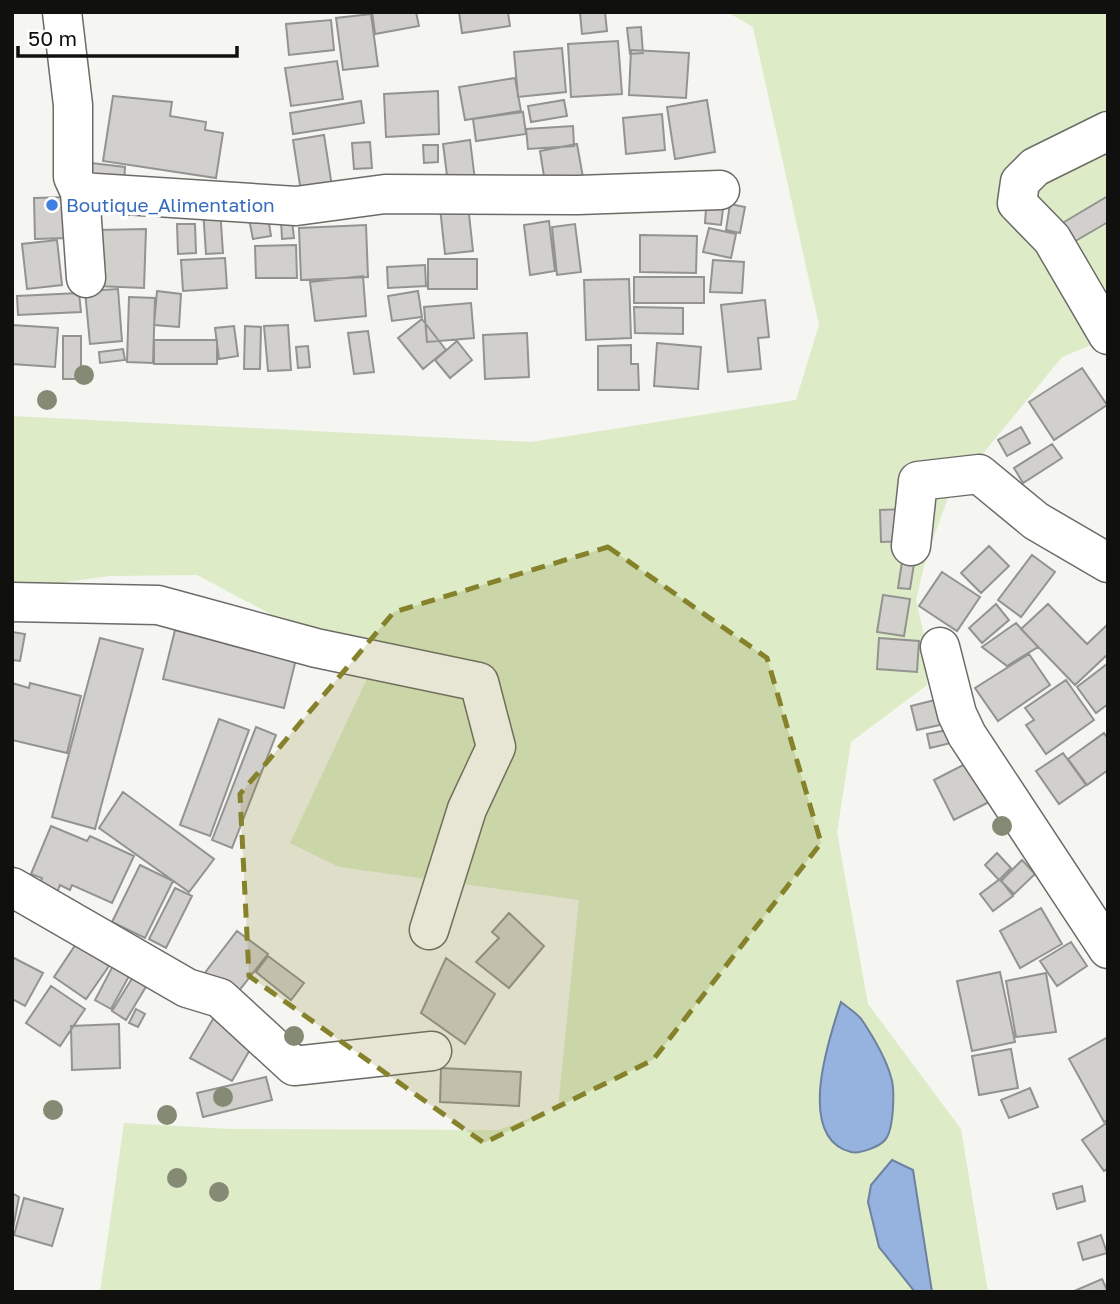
<svg xmlns="http://www.w3.org/2000/svg" width="1120" height="1304" font-family="'Golos Text',sans-serif">
	<style>
		.green { fill: #ddebc7 }
		.water { fill: #96b2de; stroke: #6e81a0; stroke-width: 2 }
		.building { fill: #d1d0cd; stroke: #939390; stroke-width: 2 }
		.lines { fill: none; stroke-linecap: round; stroke-linejoin: round }
		.minor-casing { stroke: #6c6b68; stroke-width: 41 }
		.minor { stroke: #fff; stroke-width: 38 }
		.tree { fill: #848a74 }
		.marked { fill: #86822b; fill-opacity: 0.2; stroke: #86822b; stroke-width: 5; stroke-dasharray: 14 9; stroke-linejoin: round }
		.shop-dot { fill: #3f7fe0; stroke: #fff; stroke-width: 2.5 }
		.labels { text-anchor: middle; stroke-width: 7; stroke-linejoin: round; paint-order: stroke }
		.shop-label { font-size: 19px; fill: #366cbe; stroke: #fff; text-anchor: start }
	</style>
	<rect width="100%" height="100%" fill="#f5f5f1"/>
	<path class="green" d="M727 12H1108V338L1062 357 949 495 926 558 916 600 924 635 927 685 851 742 837 832 868 1004 961 1129 988 1292H932L913 1170 879 1247 915 1292H100L124 1123 230 1129 498 1130 558 1108 579 900 339 867 290 843 372 668 197 575 110 576 12 589V416L531 442 796 400 819 325 753 27Z"/>
	<path class="water" d="M841 1002C848 1008 857 1013 862 1020 872 1035 886 1059 891 1077 895 1089 894 1130 885 1140 879 1147 860 1154 851 1152 795 1138 829 1038 841 1002Z
		M892 1160 913 1170 932 1292H915L879 1247 868 1202 871 1185Z"/>
	<path class="building" d="M372 12H416L419 26 375 34Z
		M459 12H508L510 26 462 33Z
		M580 12H605L607 31 582 34Z
		M371 14 378 66 343 70 336 18Z
		M331 20 334 50 289 55 286 24Z
		M641 27 643 53 630 54 627 28Z
		M618 41 622 94 571 97 568 44Z
		M562 48 566 92 518 97 514 52Z
		M631 50 689 53 686 98 629 95Z
		M337 61 343 99 291 106 285 68Z
		M515 78 521 111 465 120 459 87Z
		M438 91 439 134 386 137 384 94Z
		M113 96 172 102 170 116 206 122 205 130 223 133 216 178 103 161Z
		M564 100 567 116 531 122 528 106Z
		M707 100 715 152 675 159 667 107Z
		M361 101 364 123 293 134 290 113Z
		M523 112 526 134 476 141 473 119Z
		M662 114 665 150 626 154 623 118Z
		M573 126 574 146 528 149 526 129Z
		M324 135 333 193 302 198 293 140Z
		M470 140 476 188 449 191 443 144Z
		M370 142 372 168 354 169 352 143Z
		M577 144 584 183 546 189 540 151Z
		M423 145H438V162L424 163Z
		M91 163 125 167 124 183 90 180Z
		M1108 196V222L1060 250 1049 231Z
		M68 197 69 238 35 239 34 198Z
		M730 204 745 207 740 233 726 230Z
		M468 205 473 251 445 254 440 208Z
		M706 208 723 209 721 225 705 223Z
		M220 209 223 253 206 254 203 210Z
		M267 211 271 236 253 239 248 214Z
		M292 220 294 238 282 239 281 221Z
		M549 221 555 271 530 275 524 225Z
		M177 224H195L196 253 178 254Z
		M575 224 581 272 557 275 552 227Z
		M366 225 368 277 301 280 299 228Z
		M709 228 736 234 731 258 703 252Z
		M146 229 144 288 96 286 97 230Z
		M640 235 697 236 696 273 640 272Z
		M57 240 62 285 27 289 22 244Z
		M296 245 297 278H256L255 246Z
		M225 258 227 288 183 291 181 260Z
		M428 259H477V289H428Z
		M713 260 744 262 742 293 710 292Z
		M425 265 426 286 388 288 387 267Z
		M363 276 366 316 315 321 310 282Z
		M634 277H704V303H634Z
		M629 279 631 338 586 340 584 280Z
		M118 289 122 341 90 344 85 291Z
		M157 291 181 294 179 327 154 325Z
		M418 291 422 317 392 321 388 296Z
		M79 293 81 312 18 315 17 296Z
		M129 297 155 298 153 363 127 362Z
		M765 300 769 337 758 338 761 369 728 372 721 305Z
		M471 303 474 338 427 342 424 307Z
		M634 307 683 308V334L635 333Z
		M422 319 446 350 423 369 398 338Z
		M12 325 58 328 55 367 12 364Z
		M288 325 291 370 268 371 264 326Z
		M234 326 238 356 219 359 215 328Z
		M245 326 261 327 260 369H244Z
		M368 331 374 372 354 374 348 333Z
		M527 333 529 377 485 379 483 335Z
		M63 336H81V379H63Z
		M154 340H217V364H154Z
		M457 341 472 360 450 378 435 360Z
		M657 343 701 347 698 389 654 386Z
		M631 345V364H638L639 390H598V346Z
		M308 346 310 367 298 368 296 347Z
		M123 349 125 360 100 363 99 352Z
		M1082 368 1107 405 1054 440 1029 402Z
		M1021 427 1030 443 1007 456 998 440Z
		M1052 444 1062 458 1023 483 1014 468Z
		M907 509 908 541 881 542 880 510Z
		M989 546 1009 566 981 593 961 573Z
		M1032 555 1055 572 1021 617 998 600Z
		M902 562 914 564 910 589 898 588Z
		M942 572 980 597 957 631 919 606Z
		M883 595 910 599 904 636 877 632Z
		M996 604 1009 620 982 643 969 628Z
		M1048 604 1087 644 1108 624V654L1075 685 1021 629Z
		M1016 623 1038 647 1007 666 982 647Z
		M175 630 296 659 284 708 163 679Z
		M12 632 25 634 20 661 12 660Z
		M100 638 143 649 95 829 52 817Z
		M879 638 919 641 917 672 877 669Z
		M1029 654 1050 685 998 721 975 688Z
		M1107 664 1108 704 1096 713 1077 687Z
		M1066 680 1094 720 1046 754 1026 725 1034 720 1025 708Z
		M12 683 29 688 30 683 81 696 67 753 12 740Z
		M943 698 949 723 917 730 911 706Z
		M219 719 249 730 210 836 180 825Z
		M256 727 276 735 232 848 212 840Z
		M952 729 955 742 930 748 927 734Z
		M1104 733 1108 739V770L1087 785 1068 759Z
		M1063 753 1086 785 1059 804 1036 771Z
		M969 762 989 802 954 820 934 780Z
		M123 792 214 859 189 892 99 828Z
		M51 826 87 841 90 836 134 856 112 903 72 885 70 890 60 885 56 895 38 888 42 878 31 874Z
		M997 853 1011 868 999 880 985 865Z
		M1022 860 1035 874 1014 894 1001 881Z
		M140 865 173 881 145 938 112 922Z
		M1000 879 1013 896 993 911 980 894Z
		M175 888 192 896 166 948 149 939Z
		M1041 908 1062 944 1020 968 1000 931Z
		M509 913 544 946 509 988 476 962 499 938 492 932Z
		M237 931 268 954 234 997 204 974Z
		M1071 942 1087 966 1057 986 1040 961Z
		M76 944 109 966 86 999 54 977Z
		M268 956 304 983 291 1000 256 972Z
		M12 957 43 973 25 1006 12 999Z
		M446 958 495 994 465 1044 421 1013Z
		M116 960 133 969 111 1009 95 1000Z
		M136 972 150 980 126 1020 112 1011Z
		M1000 972 1015 1042 972 1051 957 981Z
		M1046 973 1056 1032 1016 1037 1006 981Z
		M51 986 85 1009 60 1046 26 1023Z
		M136 1009 145 1014 138 1027 129 1023Z
		M216 1014 255 1041 232 1081 190 1058Z
		M119 1024 120 1068 72 1070 71 1026Z
		M1108 1037V1120L1104 1122 1069 1059Z
		M1011 1049 1018 1088 979 1095 972 1056Z
		M441 1068 521 1072 519 1106 440 1102Z
		M266 1077 272 1100 203 1117 197 1093Z
		M1030 1088 1038 1107 1009 1118 1001 1100Z
		M1108 1122V1168L1104 1171 1082 1140Z
		M1082 1186 1085 1201 1057 1209 1053 1194Z
		M12 1193 19 1197 13 1229H12Z
		M24 1198 63 1209 52 1246 14 1235Z
		M1101 1235 1107 1253 1083 1260 1078 1243Z
		M1102 1279 1108 1292H1072Z"/>
	<g class="lines">
		<defs>
			<path id="minor" d="M62 12 73 105V177L80 192 296 206 385 194 578 195 720 190
				M1108 131 1035 167 1020 182 1017 203 1052 239 1108 335
				M80 192 86 278
				M911 546 918 481 979 474 1036 521 1108 563
				M12 602 158 605 316 648 479 682 496 747 467 809 429 930
				M940 647 957 714 967 735 1108 949
				M12 887 187 988 220 998 294 1066 432 1051"/>
		</defs>
		<use href="#minor" class="minor-casing"/>
		<use href="#minor" class="minor"/>
	</g>
	<g class="tree">
		<circle cx="84" cy="375" r="10"/>
		<circle cx="47" cy="400" r="10"/>
		<circle cx="1002" cy="826" r="10"/>
		<circle cx="294" cy="1036" r="10"/>
		<circle cx="223" cy="1097" r="10"/>
		<circle cx="53" cy="1110" r="10"/>
		<circle cx="167" cy="1115" r="10"/>
		<circle cx="177" cy="1178" r="10"/>
		<circle cx="219" cy="1192" r="10"/>
	</g>
	<path class="marked" d="M608 547 767 658 821 843 653 1060 484 1143 249 976 240 794 394 612Z"/>
	<circle class="shop-dot" cx="52" cy="205" r="7"/>
	<g class="labels">
		<g class="shop-label">
			<text x="66" y="212">Boutique_Alimentation</text>
		</g>
	</g>
	<rect width="1120" height="1304" fill="none" stroke="#10100f" stroke-width="28"/>
	<path d="M18 46v10h219v-10" fill="none" stroke="#10100f" stroke-width="3.5"/>
	<text x="28" y="46" font-size="21" fill="#10100f" stroke="#ffffff" stroke-width="5" paint-order="stroke">50 m</text>
</svg>
